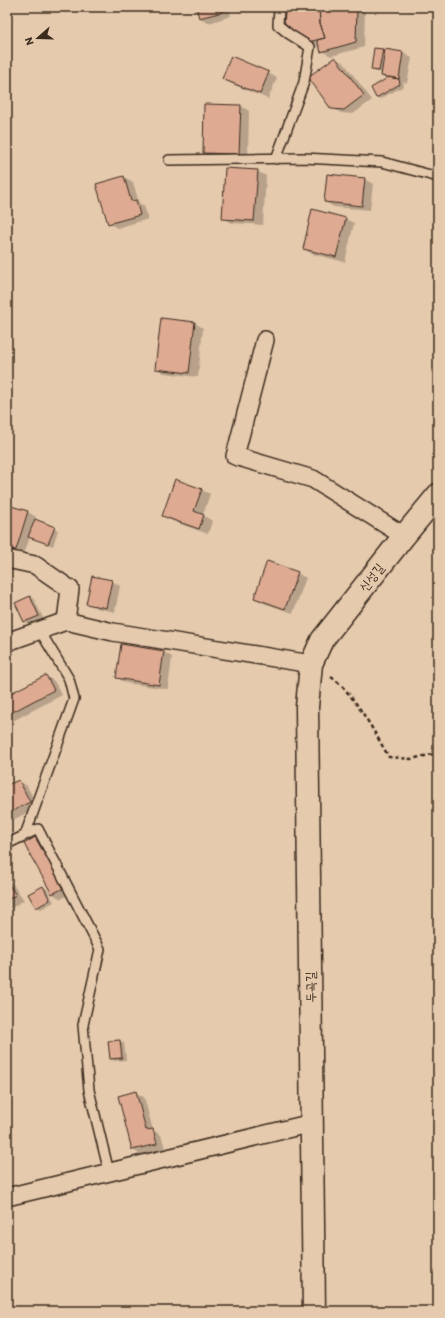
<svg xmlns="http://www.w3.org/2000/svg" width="445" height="1318" font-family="Itim,'Poor Story',sans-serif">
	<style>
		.shadow { fill: #0003 }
		.building { fill: #deaa92; stroke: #3b2a1e }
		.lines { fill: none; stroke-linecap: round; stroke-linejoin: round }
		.service-casing { stroke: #3b2a1e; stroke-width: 12 }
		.minor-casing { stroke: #3b2a1e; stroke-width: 20 }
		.tertiary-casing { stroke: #3b2a1e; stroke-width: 25 }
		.path { stroke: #3b2a1e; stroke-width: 2.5; stroke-dasharray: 4 3; stroke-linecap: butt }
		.service { stroke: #e5caad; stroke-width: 9 }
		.minor { stroke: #e5caad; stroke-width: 17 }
		.tertiary { stroke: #e5caad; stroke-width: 22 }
		.labels { text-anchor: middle; stroke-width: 4; stroke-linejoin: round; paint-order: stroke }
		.street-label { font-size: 13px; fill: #3b2a1e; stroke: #e5caad }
	</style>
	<rect width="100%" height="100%" fill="#e5caad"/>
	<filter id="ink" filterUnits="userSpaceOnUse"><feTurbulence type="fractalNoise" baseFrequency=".025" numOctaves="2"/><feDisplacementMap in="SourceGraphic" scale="8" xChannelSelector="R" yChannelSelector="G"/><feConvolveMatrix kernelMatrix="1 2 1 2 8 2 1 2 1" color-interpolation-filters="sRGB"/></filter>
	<g filter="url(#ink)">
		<path class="shadow" d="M197 7H229L231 16 209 23 200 18Z
			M287 7H361L365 10 364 47 331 56 322 51 320 46 317 47 291 32Z
			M404 7H420L419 9Z
			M382 50 386 52V50L403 53 412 58 407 83 403 82 404 86 380 99 376 97 388 79 382 75V73L376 72 372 69Z
			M335 58 344 63 372 100 353 114 341 113 332 108Z
			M268 73 277 78 268 99 232 84 223 79Z
			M241 106 249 111 248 158 212 157 204 152Z
			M257 171 266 176 263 225 232 223 223 218Z
			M124 177 133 182 139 203 144 206 148 219 117 228 109 223Z
			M364 179 373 184 370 210 334 207 325 202Z
			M345 219 354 223 345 262 312 254 304 249Z
			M195 323 203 328 198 377 164 373 156 368Z
			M202 490 210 494 203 515 212 521 208 534 172 521 163 516Z
			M28 512 36 517 35 521 58 530 53 546 30 537 24 554 7 549V524Z
			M297 573 306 578 293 613 263 603 255 598Z
			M92 577 112 581 120 586 115 612 96 608 87 603Z
			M30 597 34 599 43 618 29 624 25 621Z
			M164 652 172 657 168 689 126 683 117 678Z
			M46 676 54 681 62 695 7 724V697Z
			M19 781 27 786 38 807 9 822 7 820V787Z
			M35 839 44 844 72 893 61 899 53 894 25 845Z
			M7 876 24 900 7 911Z
			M43 887 47 889 54 902 41 909 37 907Z
			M120 1041 124 1043 126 1060 115 1061 111 1059Z
			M135 1092 144 1097 153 1130 161 1135 165 1148 141 1155 133 1150Z"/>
		<path class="building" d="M196 7H222L223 12 199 18Z
			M286 7H319L320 23 325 38 308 42 290 32 284 21Z
			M319 7H357L356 42 321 52 317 40 325 38 320 23Z
			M374 48 383 49 379 71 371 70Z
			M385 49 403 52 399 79 381 76Z
			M231 56 269 72 260 94 222 79Z
			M335 57 364 95 344 110 331 109 308 77Z
			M389 77 399 79 400 84 376 98 371 88Z
			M204 104 241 105 239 154 203 153Z
			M225 168 258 170 254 221 222 219Z
			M327 174 365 178 362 206 324 202Z
			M124 176 131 201 136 200 140 215 108 224 96 184Z
			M312 209 346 218 336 257 303 249Z
			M161 318 195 322 189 373 155 369Z
			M175 479 202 489 194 511 204 515 199 529 162 516Z
			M11 506 28 511 16 550 7 548V520Z
			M35 519 55 527 48 544 28 537Z
			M267 561 298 572 285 609 254 598Z
			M92 576 112 580 106 608 86 604Z
			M30 596 39 616 24 622 15 603Z
			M121 644 164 651 159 685 116 678Z
			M46 675 54 690 7 715V695Z
			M19 780 30 802 7 814V785Z
			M35 837 64 888 52 894 24 844Z
			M7 882 16 895 7 900Z
			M43 886 50 900 36 908 28 894Z
			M120 1040 122 1058 110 1059 108 1041Z
			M136 1091 146 1130 153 1129 157 1144 132 1150 118 1096Z"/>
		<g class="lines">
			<defs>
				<path id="service" d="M276 159 304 82 310 47 289 34 278 25 279 7
					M169 160 303 158 382 162 438 177
					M25 835 74 699 69 679 40 631
					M7 844 38 829 100 949 83 1025 89 1090 109 1172"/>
				<path id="minor" d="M265 340 235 456 313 479 404 536
					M7 559 35 565 70 589 66 621
					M7 642 66 621 113 632 311 664
					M7 1197 312 1123"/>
				<path id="tertiary" d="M314 1311 307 707 311 664 322 640 404 536 438 495"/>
			</defs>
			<use href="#service" class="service-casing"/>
			<use href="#minor" class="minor-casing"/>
			<use href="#tertiary" class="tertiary-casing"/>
			<path class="path" d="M331 677C353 691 375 734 389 757L411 759 438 753"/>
			<use href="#service" class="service"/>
			<use href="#minor" class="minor"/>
			<use href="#tertiary" class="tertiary"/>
		</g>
	</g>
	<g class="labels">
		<g class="street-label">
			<text transform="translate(371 577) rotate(-52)" y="5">신성길</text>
			<text transform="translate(310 987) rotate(-91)" y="5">두곡길</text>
		</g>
	</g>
	<rect width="445" height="1318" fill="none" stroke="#e5caad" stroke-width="24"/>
	<rect x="12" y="12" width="421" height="1294" fill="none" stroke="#3b2a1e" stroke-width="1.5" filter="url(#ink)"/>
	<g transform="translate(38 38) rotate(250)" stroke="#e5caad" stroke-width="3" paint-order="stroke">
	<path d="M0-3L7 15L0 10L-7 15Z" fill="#3b2a1e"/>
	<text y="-6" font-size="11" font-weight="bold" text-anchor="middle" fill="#3b2a1e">N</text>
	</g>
</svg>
